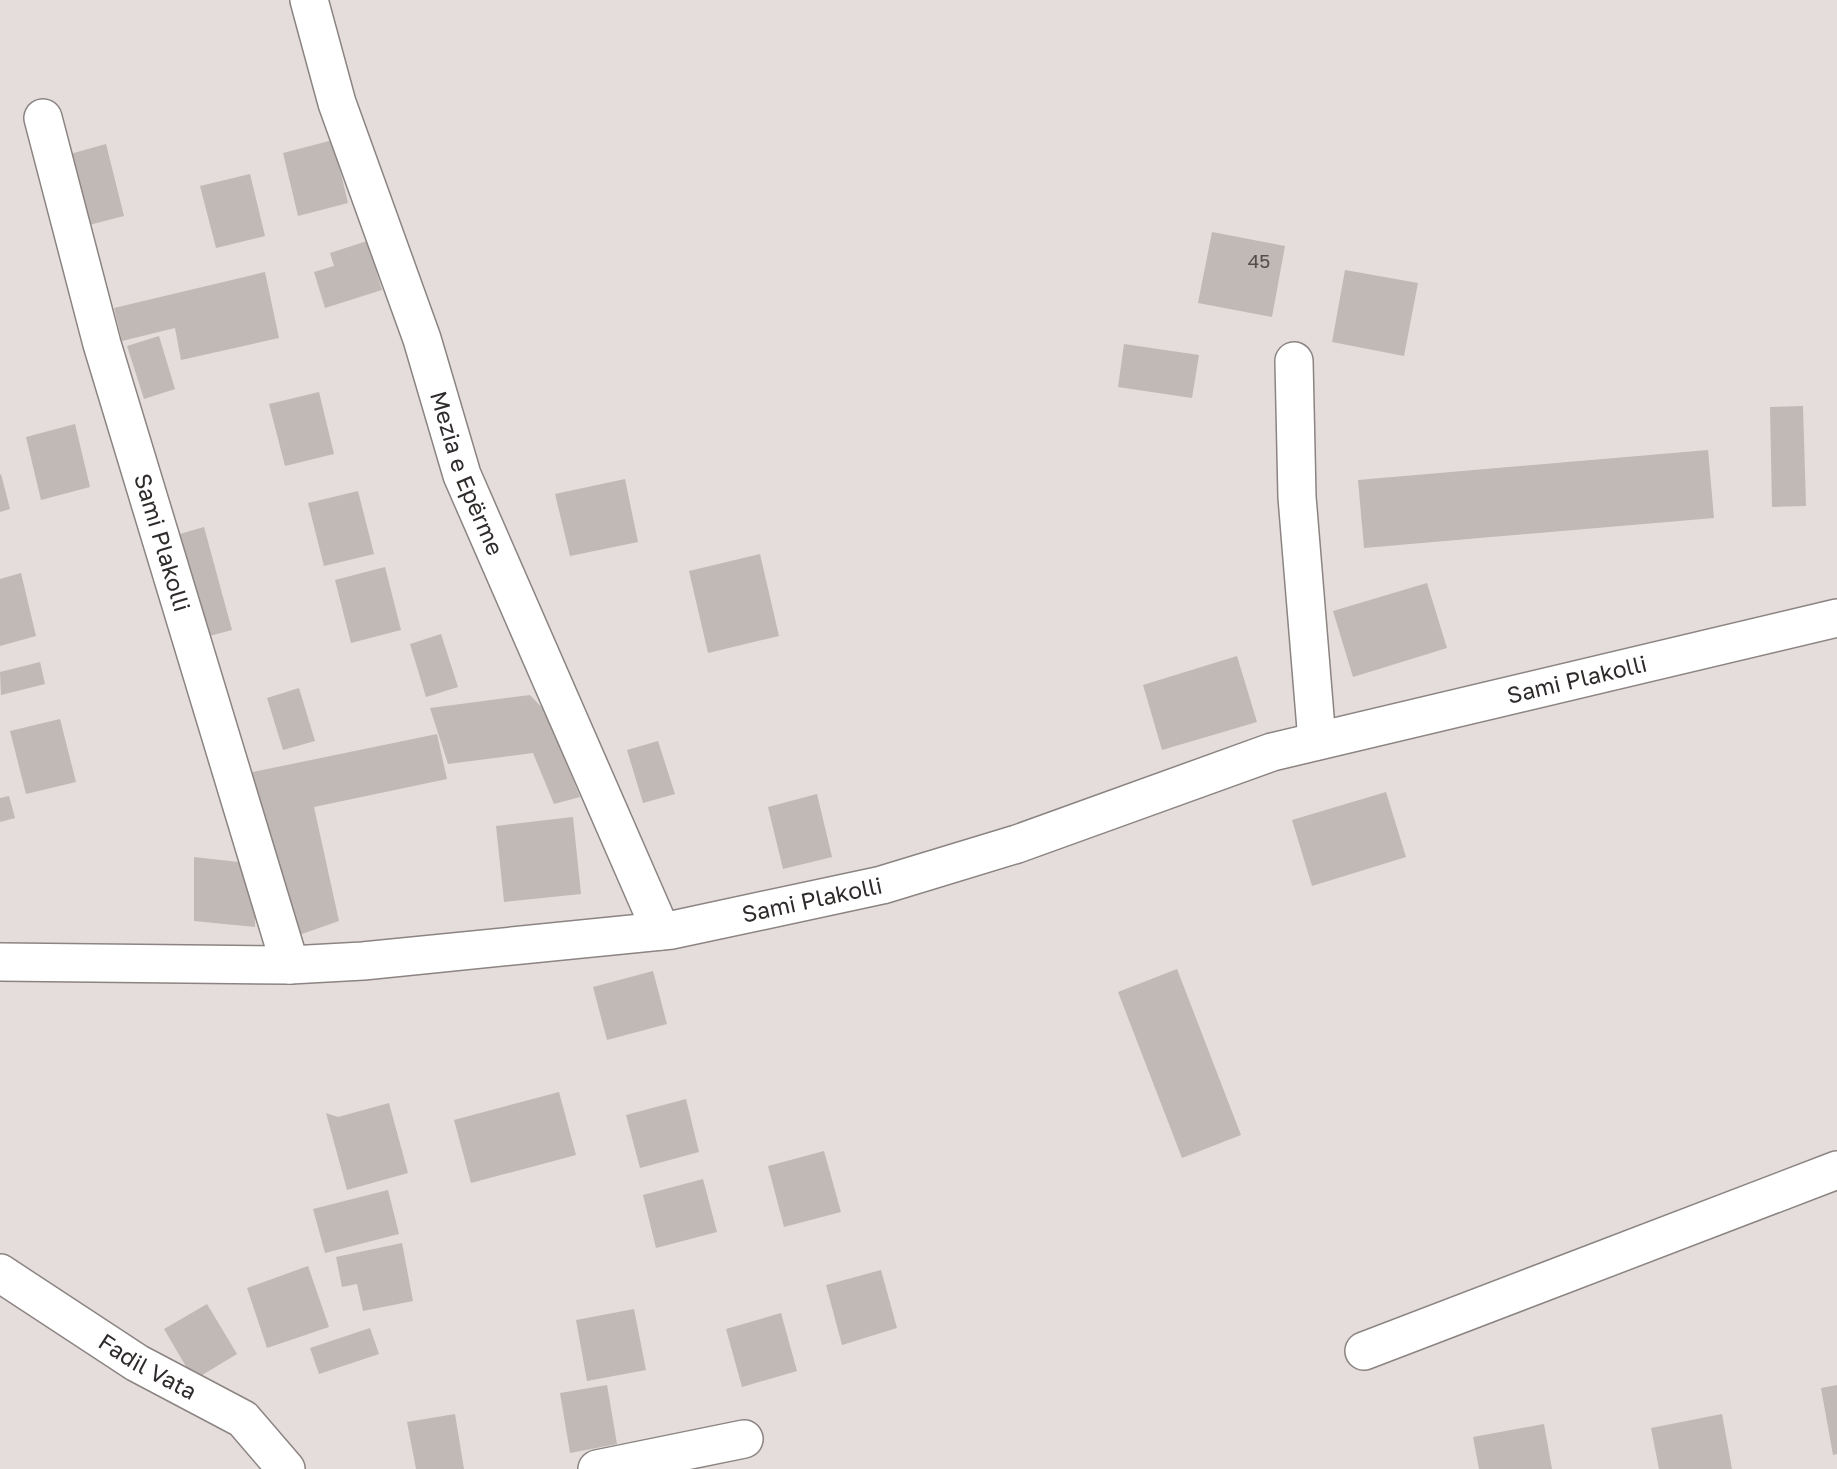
<svg xmlns="http://www.w3.org/2000/svg" width="1837" height="1469" font-family="'Golos Text',sans-serif">
	<style>
		.building { fill: #c0b9b6 }
		.lines { fill: none; stroke-linecap: round; stroke-linejoin: round }
		.minor-casing { stroke: #8b8482; stroke-width: 40 }
		.minor { stroke: #fff; stroke-width: 37 }
		.labels { text-anchor: middle; stroke-width: 5; stroke-linejoin: round; paint-order: stroke }
		.number-label { font-size: 19px; fill: #524e4d }
		.street-label { font-size: 23px; fill: #2e2b2a; stroke: #fff }
	</style>
	<rect width="100%" height="100%" fill="#e4dddb"/>
	<path class="building" d="M333 140 348 203 298 216 283 153Z
		M106 144 124 216 89 225 70 154Z
		M250 174 265 236 216 248 200 186Z
		M1212 232 1285 246 1272 317 1198 303Z
		M367 241 382 290 325 308 314 272 334 266 330 253Z
		M1345 270 1418 283 1404 356 1332 342Z
		M265 272 279 338 181 360 175 328 122 341 114 308Z
		M159 336 175 389 144 399 127 346Z
		M1124 344 1199 355 1192 398 1118 387Z
		M319 392 334 454 285 466 269 404Z
		M1803 406 1806 506 1772 507 1770 407Z
		M75 424 90 487 41 500 26 437Z
		M1708 450 1714 518 1364 548 1358 480Z
		M1 474 10 509 0 512V475Z
		M625 479 638 542 570 556 555 494Z
		M358 491 374 554 324 566 308 503Z
		M204 527 232 630 202 638 173 536Z
		M760 554 779 636 708 653 689 571Z
		M385 567 401 630 351 643 335 580Z
		M21 573 36 636 0 646V579Z
		M1427 583 1447 648 1353 677 1333 611Z
		M441 634 458 687 426 697 410 644Z
		M1237 656 1257 722 1162 750 1143 685Z
		M40 662 45 684 1 695 0 672Z
		M299 688 315 741 283 750 267 698Z
		M530 695 545 711 580 797 554 804 533 753 448 764 430 708Z
		M60 719 76 782 26 794 10 731Z
		M437 734 447 779 314 807 339 921 299 935 248 773Z
		M658 741 675 794 643 803 627 750Z
		M1386 792 1406 857 1312 886 1292 820Z
		M817 794 832 857 783 869 768 807Z
		M9 796 15 818 0 822V798Z
		M573 817 581 894 504 902 496 826Z
		M194 857 256 864 255 927 194 921Z
		M1177 969 1241 1135 1182 1158 1118 992Z
		M653 971 667 1024 607 1040 593 987Z
		M559 1092 576 1155 471 1183 454 1120Z
		M686 1099 699 1152 640 1168 626 1115Z
		M389 1103 408 1173 347 1190 326 1113 338 1117Z
		M824 1151 841 1212 784 1227 768 1166Z
		M703 1179 717 1232 656 1248 643 1195Z
		M388 1190 399 1234 325 1253 313 1209Z
		M402 1243 413 1301 363 1311 357 1284 342 1287 336 1257Z
		M308 1266 329 1327 267 1348 247 1288Z
		M881 1270 897 1328 842 1345 826 1285Z
		M207 1304 237 1354 194 1380 164 1329Z
		M634 1309 646 1370 587 1381 576 1320Z
		M781 1313 797 1371 742 1387 726 1329Z
		M370 1328 379 1354 319 1374 310 1348Z
		M607 1385 617 1444 570 1453 560 1393Z
		M1837 1385V1454L1833 1455 1821 1388Z
		M455 1414 464 1469H416L407 1422Z
		M1722 1414 1732 1469H1659L1651 1428Z
		M1544 1424 1552 1469H1479L1473 1437Z"/>
	<g class="lines">
		<defs>
			<g id="minor">
				<path id="s1" d="M309 0 337 103 422 339 462 475 661 931"/>
				<path id="s2" d="M43 118 102 344 290 965"/>
				<path d="M1294 361 1297 497 1317 741"/>
				<path id="s3" d="M0 962 290 965 363 961 672 930 882 885 1017 844 1272 752 1837 618"/>
				<path id="s4" d="M0 1273 137 1363 243 1419 286 1469"/>
				<path d="M1364 1351 1837 1170"/>
				<path d="M597 1469 744 1439"/>
			</g>
		</defs>
		<use href="#minor" class="minor-casing"/>
		<use href="#minor" class="minor"/>
	</g>
	<g class="labels">
		<g class="number-label">
			<text x="1259" y="268">45</text>
		</g>
		<g class="street-label">
			<text dy="8" stroke="none"><textPath href="#s1" startOffset="499">Mezia e Epërme</textPath></text>
			<text dy="8" stroke="none"><textPath href="#s2" startOffset="441">Sami Plakolli</textPath></text>
			<text dy="8" stroke="none"><textPath href="#s3" startOffset="1614">Sami Plakolli</textPath></text>
			<text dy="8" stroke="none"><textPath href="#s3" startOffset="817">Sami Plakolli</textPath></text>
			<text dy="8" stroke="none"><textPath href="#s4" startOffset="175">Fadil Vata</textPath></text>
		</g>
	</g>
</svg>
